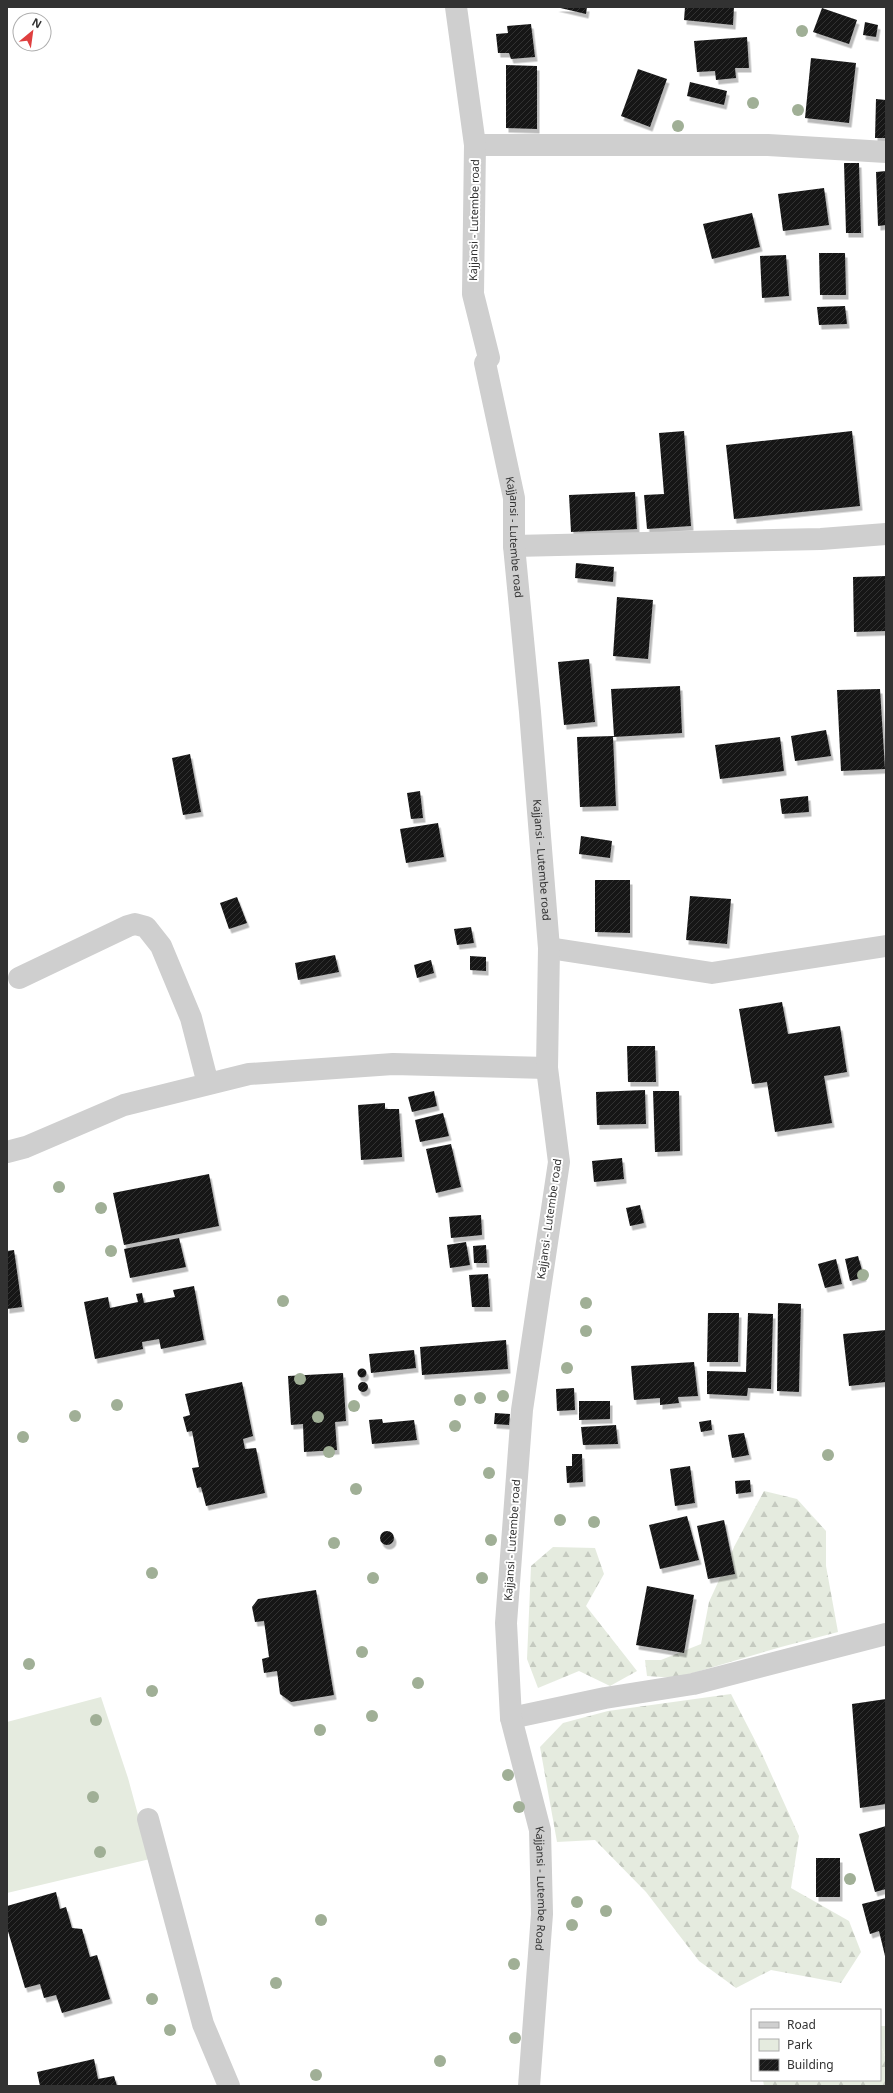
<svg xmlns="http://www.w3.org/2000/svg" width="893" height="2093" font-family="'Noto Sans',sans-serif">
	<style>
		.green { fill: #e5ebdf }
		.forest { fill: url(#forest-firs) }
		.building { fill: url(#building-hatch); filter: url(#shadow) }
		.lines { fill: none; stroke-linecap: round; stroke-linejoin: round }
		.minor { stroke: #cfcfcf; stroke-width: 22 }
		.tertiary { stroke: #cfcfcf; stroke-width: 22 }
		.tree { fill: #a0af96 }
		.labels { text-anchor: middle; stroke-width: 4; stroke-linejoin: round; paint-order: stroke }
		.street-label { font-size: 11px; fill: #323232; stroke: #fff }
	</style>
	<defs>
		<pattern id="forest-firs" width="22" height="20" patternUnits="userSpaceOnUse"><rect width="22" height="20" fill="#e5ebdf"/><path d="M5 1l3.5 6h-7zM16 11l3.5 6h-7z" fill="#c5cac0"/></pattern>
		<pattern id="building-hatch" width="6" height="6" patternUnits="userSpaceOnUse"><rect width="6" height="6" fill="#191919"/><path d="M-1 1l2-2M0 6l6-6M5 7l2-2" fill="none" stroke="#323232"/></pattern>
		<filter id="shadow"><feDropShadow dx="2.5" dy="4.5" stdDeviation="0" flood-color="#0004"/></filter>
	</defs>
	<rect width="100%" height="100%" fill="#fff"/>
	<path class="green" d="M101 1697 128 1778 150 1859 7 1893V1722Z
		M880 2026H886V2059L880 2043Z"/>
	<path class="forest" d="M764 1491 797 1499 826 1531V1566L838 1632 781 1647 676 1678 647 1676 645 1660H661L701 1644 709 1602 735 1545Z
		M553 1547 595 1548 604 1574 586 1606 637 1671 610 1686 579 1671 538 1688 527 1659 531 1566Z
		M731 1694 762 1754 799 1836 791 1888 849 1921 861 1952 841 1983 771 1970 736 1988 699 1961 646 1892 595 1840 557 1842 540 1747 563 1723 608 1711Z
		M880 2043 886 2059V2086H764L763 2080H880Z"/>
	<path class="building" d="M556 7H587L586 14Z
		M685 7H734L733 25 684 20Z
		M822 8 857 20 849 44 813 32Z
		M865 22 878 25 876 37 863 35Z
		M531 24 535 57 511 59 509 53H498L496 34 508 33 507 26Z
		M747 37 749 68H735L736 78 716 80 715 71 697 72 694 41Z
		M811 58 856 63 849 123 805 118Z
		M506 65 537 66V129L506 128Z
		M638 69 667 79 650 127 621 116Z
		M690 82 727 91 724 105 687 96Z
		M876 99 886 100V138H875Z
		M844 163H859L861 233H846Z
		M886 171V225L878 226 876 172Z
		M824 188 829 225 783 231 778 194Z
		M752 213 760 247 712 259 703 224Z
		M819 253H845L846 295H820Z
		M786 255 789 296 762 298 760 256Z
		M845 306 847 324 819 325 817 307Z
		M684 431 691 526 647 529 644 495 664 494 659 433Z
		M852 431 860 506 734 519 726 445Z
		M635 492 637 529 571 532 569 495Z
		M576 563 614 567 613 582 575 578Z
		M886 576V631L854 632 853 577Z
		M617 597 653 600 648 659 613 656Z
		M589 659 595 722 564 725 558 662Z
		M680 686 682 733 613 737 616 806 580 807 577 737 614 736 611 689Z
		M880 689 885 769 841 771 837 690Z
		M826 730 831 756 795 761 791 736Z
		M780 737 784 771 720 779 715 745Z
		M190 754 201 812 183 815 172 758Z
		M420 791 423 818 411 819 407 793Z
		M808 796 809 812 782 814 780 799Z
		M438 823 444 857 406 863 400 829Z
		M581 836 612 841 610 858 579 854Z
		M595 880H630V933L595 932Z
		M690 896 731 899 727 944 686 940Z
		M237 897 247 923 229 929 220 903Z
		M471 927 474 943 457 945 454 929Z
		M335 955 339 972 298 980 295 963Z
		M470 956 486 957V971L470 970Z
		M431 960 434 973 417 978 414 965Z
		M782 1002 788 1034 840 1026 847 1072 824 1076 832 1123 775 1132 767 1082 752 1084 739 1009Z
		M627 1046H655L656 1082H628Z
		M645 1090 646 1124 597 1125 596 1092Z
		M434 1091 437 1106 412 1112 408 1097Z
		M653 1091H679L680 1151 655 1152Z
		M385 1103V1109H399L402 1157 361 1160 358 1105Z
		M443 1113 449 1136 420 1142 415 1120Z
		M451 1144 461 1187 436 1193 426 1149Z
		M622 1158 624 1179 594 1182 592 1161Z
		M209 1174 219 1226 124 1245 113 1193Z
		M640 1205 644 1223 630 1226 626 1208Z
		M481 1215 482 1235 451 1238 449 1217Z
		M179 1238 186 1267 130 1278 124 1249Z
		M466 1242 470 1265 450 1268 447 1245Z
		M486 1245 487 1263H474L473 1246Z
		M14 1250 22 1307 7 1309V1251Z
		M858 1256 864 1277 850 1281 845 1259Z
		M836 1259 842 1284 825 1288 818 1264Z
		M488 1274 490 1307H472L469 1275Z
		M194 1286 204 1340 161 1349 159 1339 142 1342 143 1349 95 1359 84 1302 108 1297 110 1308 138 1302 136 1294 142 1293 144 1303 175 1297 173 1290Z
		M778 1303 801 1304 799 1392 777 1391Z
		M708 1313H739L738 1362H707Z
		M748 1313 773 1314 771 1389 748 1388 747 1396 707 1394V1371L746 1372Z
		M886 1330V1382L849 1386 843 1334Z
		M506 1340 508 1369 422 1375 420 1347Z
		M414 1350 416 1368 371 1373 369 1354Z
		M694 1362 698 1396 678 1397 679 1403 660 1405V1398L634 1400 631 1366Z
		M357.5 1373a4.5 4.5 0 1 1 9 0a4.5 4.5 0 1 1-9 0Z
		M343 1373 346 1421 335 1422 337 1450 304 1452 303 1424 291 1425 288 1376Z
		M358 1387a5 5 0 1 1 10 0a5 5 0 1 1-10 0Z
		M242 1382 253 1436 243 1439 245 1449 256 1448 265 1493 206 1506 201 1487 197 1488 192 1468 199 1467 192 1431 187 1432 183 1417 190 1415 185 1394Z
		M574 1388 575 1410 557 1411 556 1389Z
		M579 1401H610V1419L579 1420Z
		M495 1413 510 1414 509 1425 494 1424Z
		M382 1419 383 1423 414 1420 417 1440 372 1444 369 1420Z
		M711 1420 712 1430 701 1432 699 1422Z
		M616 1425 618 1444 583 1445 581 1427Z
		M744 1433 749 1455 732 1458 728 1435Z
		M572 1454H582L583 1482 567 1483 566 1466H572Z
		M690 1466 695 1503 675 1506 670 1469Z
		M750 1480 751 1492 736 1494 735 1481Z
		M687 1516 699 1560 660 1569 649 1525Z
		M724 1520 735 1574 708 1579 697 1526Z
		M380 1538a7 7 0 1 1 14 0a7 7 0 1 1-14 0Z
		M647 1586 694 1595 684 1653 636 1645Z
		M316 1590 334 1695 291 1702 280 1694 277 1671 264 1673 262 1659 269 1657 264 1621 255 1622 252 1607 258 1599Z
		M886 1699V1804L860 1808 852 1704Z
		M886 1826V1889L875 1892 859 1834Z
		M816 1858H840V1897H816Z
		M56 1892 60 1909 66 1907 72 1928 82 1929 90 1957 97 1955 110 1999 62 2013 56 1995 44 1998 40 1984 25 1988 7 1928V1906Z
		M886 1898V1956H885L879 1931 870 1934 862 1904Z
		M94 2059 98 2079 114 2076 117 2086H40L37 2072Z"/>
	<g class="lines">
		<path class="minor" d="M475 145H768L886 152
			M514 546 821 539 886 534
			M549 948 712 973 886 946
			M19 978 128 926 135 924 146 927 161 946 191 1018 208 1084
			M7 1152 26 1147 124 1105 249 1074 393 1064 547 1068
			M511 1718 605 1698 693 1684 886 1634
			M148 1819 203 2024 229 2086"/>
		<path class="tertiary" id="s1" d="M456 7 475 145 473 294 489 358 485 363 514 498V546L530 712 549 948 547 1068 559 1162 522 1410 506 1623 511 1718 540 1830 542 1914 529 2086"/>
	</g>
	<g class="tree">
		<circle cx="802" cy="31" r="6"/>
		<circle cx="753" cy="103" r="6"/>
		<circle cx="798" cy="110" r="6"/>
		<circle cx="678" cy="126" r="6"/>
		<circle cx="59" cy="1187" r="6"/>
		<circle cx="101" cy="1208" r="6"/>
		<circle cx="111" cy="1251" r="6"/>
		<circle cx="863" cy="1275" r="6"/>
		<circle cx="283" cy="1301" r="6"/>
		<circle cx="586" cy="1303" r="6"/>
		<circle cx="586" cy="1331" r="6"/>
		<circle cx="567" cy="1368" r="6"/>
		<circle cx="300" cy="1379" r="6"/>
		<circle cx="503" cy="1396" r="6"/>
		<circle cx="480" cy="1398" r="6"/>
		<circle cx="460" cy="1400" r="6"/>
		<circle cx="117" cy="1405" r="6"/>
		<circle cx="354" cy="1406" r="6"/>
		<circle cx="75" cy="1416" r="6"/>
		<circle cx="318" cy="1417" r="6"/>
		<circle cx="455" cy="1426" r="6"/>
		<circle cx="23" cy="1437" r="6"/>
		<circle cx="329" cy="1452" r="6"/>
		<circle cx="828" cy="1455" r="6"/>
		<circle cx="489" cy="1473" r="6"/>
		<circle cx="356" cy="1489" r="6"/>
		<circle cx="560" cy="1520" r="6"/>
		<circle cx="594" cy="1522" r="6"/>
		<circle cx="491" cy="1540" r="6"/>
		<circle cx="334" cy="1543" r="6"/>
		<circle cx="152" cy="1573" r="6"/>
		<circle cx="373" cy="1578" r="6"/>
		<circle cx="482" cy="1578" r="6"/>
		<circle cx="362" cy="1652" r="6"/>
		<circle cx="29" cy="1664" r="6"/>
		<circle cx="418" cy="1683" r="6"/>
		<circle cx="152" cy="1691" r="6"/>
		<circle cx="372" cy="1716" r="6"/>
		<circle cx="96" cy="1720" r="6"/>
		<circle cx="320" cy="1730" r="6"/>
		<circle cx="508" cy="1775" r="6"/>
		<circle cx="93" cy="1797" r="6"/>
		<circle cx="519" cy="1807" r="6"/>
		<circle cx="100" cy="1852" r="6"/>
		<circle cx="850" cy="1879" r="6"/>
		<circle cx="577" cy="1902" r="6"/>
		<circle cx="606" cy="1911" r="6"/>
		<circle cx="321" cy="1920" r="6"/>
		<circle cx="572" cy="1925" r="6"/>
		<circle cx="514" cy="1964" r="6"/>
		<circle cx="276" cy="1983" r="6"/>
		<circle cx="152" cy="1999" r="6"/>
		<circle cx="170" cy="2030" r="6"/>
		<circle cx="515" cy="2038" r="6"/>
		<circle cx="440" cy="2061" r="6"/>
		<circle cx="316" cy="2075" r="6"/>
	</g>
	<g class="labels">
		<g class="street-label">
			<text transform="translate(474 220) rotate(-89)" y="4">Kajjansi - Lutembe road</text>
			<text dy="4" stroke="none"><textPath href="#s1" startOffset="538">Kajjansi - Lutembe road</textPath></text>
			<text dy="4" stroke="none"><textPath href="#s1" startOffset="862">Kajjansi - Lutembe road</textPath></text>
			<text transform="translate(549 1219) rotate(-82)" y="4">Kajjansi - Lutembe road</text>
			<text transform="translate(512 1540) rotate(-86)" y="4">Kajjansi - Lutembe road</text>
			<text dy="4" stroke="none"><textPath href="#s1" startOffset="1899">Kajjansi - Lutembe Road</textPath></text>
		</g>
	</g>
	<rect width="893" height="2093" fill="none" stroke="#323232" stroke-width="16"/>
	<rect x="751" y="2009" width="130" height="72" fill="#ffffff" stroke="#adadad"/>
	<rect x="759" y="2022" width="20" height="6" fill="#cfcfcf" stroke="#adadad"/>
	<text x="787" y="2029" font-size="12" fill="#323232">Road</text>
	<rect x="759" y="2039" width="20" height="12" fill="#e5ebdf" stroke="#adadad"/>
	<text x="787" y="2049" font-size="12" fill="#323232">Park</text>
	<rect x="759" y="2059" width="20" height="12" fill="url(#building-hatch)" stroke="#adadad"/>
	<text x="787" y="2069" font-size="12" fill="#323232">Building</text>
	<g transform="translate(32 32) rotate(29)"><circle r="19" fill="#ffffff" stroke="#adadad"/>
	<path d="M0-3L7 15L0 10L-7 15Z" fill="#df3f3f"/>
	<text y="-6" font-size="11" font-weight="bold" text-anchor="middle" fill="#323232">N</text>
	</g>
</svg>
